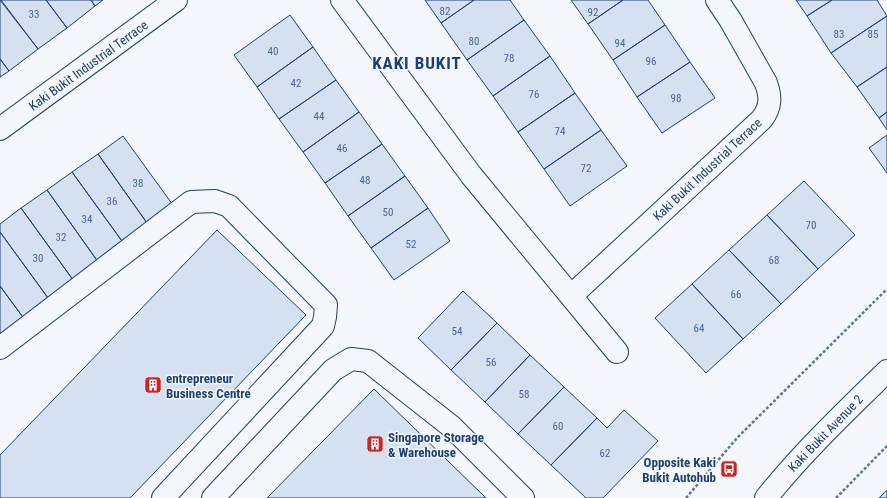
<svg xmlns="http://www.w3.org/2000/svg" width="887" height="498" font-family="'Roboto Condensed',sans-serif">
	<style>
		.building { fill: #d5e0f0; stroke: #1d3f73 }
		.lines { fill: none; stroke-linecap: round; stroke-linejoin: round }
		.minor-casing { stroke: #1d3f73; stroke-width: 24 }
		.path { stroke: #5e769c; stroke-width: 2.5; stroke-dasharray: 3 2; stroke-linecap: butt }
		.minor { stroke: #f4f7fb; stroke-width: 22 }
		.labels { text-anchor: middle; stroke-width: 3; stroke-linejoin: round; paint-order: stroke }
		.number-label { font-size: 11px; fill: #4b6792 }
		.street-label { font-size: 13px; fill: #1d3f73; stroke: #f4f7fb }
		.poi-label { font-size: 13px; font-weight: bold; fill: #1d3f73; stroke: #f4f7fb; text-anchor: start }
		.district-label { font-size: 17px; font-weight: bold; letter-spacing: 1px; fill: #1d3f73; stroke: #f4f7fb }
	</style>
	<rect width="100%" height="100%" fill="#f4f7fb"/>
	<path class="building" d="M0 0 38 49 9 71 0 59Z
		M1 0H46L67 28 38 49Z
		M46 0H91L95 6 67 28Z
		M91 0H103L95 6Z
		M425 0H474L441 23Z
		M474 0H510L524 20 467 60 441 23Z
		M571 0H623L588 24Z
		M623 0H648L665 25 613 60 588 24Z
		M796 0H832L807 16Z
		M832 0H877L887 16 831 53 807 16Z
		M290 15 313 47 257 87 234 55Z
		M887 16V67L857 87 831 53Z
		M524 20 550 56 493 96 467 60Z
		M665 25 690 62 637 97 613 60Z
		M313 47 336 80 279 119 257 87Z
		M550 56 575 93 518 132 493 96Z
		M0 59 9 71 0 77Z
		M690 62 715 98 662 133 637 97Z
		M887 67V112L879 118 857 87Z
		M336 80 359 112 303 152 279 119Z
		M575 93 601 130 544 169 518 132Z
		M359 112 382 144 325 183 303 152Z
		M887 112V130L879 118Z
		M601 130 627 166 570 206 544 169Z
		M887 135V173L869 148Z
		M123 136 178 212 152 230 98 154Z
		M382 144 405 176 348 216 325 183Z
		M98 154 152 230 127 248 72 172Z
		M72 172 127 248 101 266 47 190Z
		M405 176 428 208 371 248 348 216Z
		M804 181 855 235 818 269 767 215Z
		M47 190 101 266 76 284 21 208Z
		M21 208 76 284 51 302 0 232V224Z
		M428 208 450 241 394 280 371 248Z
		M767 215 818 269 781 304 729 250Z
		M217 230 306 315 130 498H0V455Z
		M0 232 51 302 25 320 0 286Z
		M729 250 781 304 743 339 692 284Z
		M692 284 743 339 706 373 655 318Z
		M0 286 25 320 0 338Z
		M463 291 497 323 451 370 418 338Z
		M497 323 530 355 485 402 451 370Z
		M530 355 564 387 518 434 485 402Z
		M564 387 597 418 551 465 518 434Z
		M374 389 486 498H267Z
		M624 410 658 441 603 498H586L551 465 597 418 607 428Z
		M887 490V498H879Z"/>
	<g class="lines">
		<defs>
			<path id="minor" d="M342 0 471 175 617 352
				M0 129 176 0
				M571 296 762 119C771 107 771 97 766 83L731 21 717 0
				M0 348 191 202 215 201 229 206 326 305 325 317 323 326 163 498
				M213 498 333 370 351 359 368 361 452 427 523 498
				M766 498C803 452 845 412 887 371"/>
		</defs>
		<use href="#minor" class="minor-casing"/>
		<path class="path" d="M686 498 737 438 887 289
			M836 498 887 446"/>
		<use href="#minor" class="minor"/>
	</g>
	<defs>
		<symbol id="building-square" viewBox="-11 -11 22 22"><rect x="-9" y="-9" width="18" height="18" rx="4" fill="#c62828" stroke="#f4f7fb"/><path d="M-4-6H4V6H1V3H-1V6H-4ZM-2.5-4.3h1.7v1.8h-1.7ZM.8-4.3h1.7v1.8H.8ZM-2.5-1h1.7V.8h-1.7ZM.8-1h1.7V.8H.8Z" fill="#fff"/></symbol>
		<symbol id="bus-square" viewBox="-11 -11 22 22"><rect x="-9" y="-9" width="18" height="18" rx="4" fill="#c62828" stroke="#f4f7fb"/><path d="M-5-6H5V4H4V6H2V4H-2V6H-4V4H-5ZM-3.5-4V0h7V-4ZM-3.5 1.2v1.5H-2V1.2ZM2 1.2v1.5H3.5V1.2Z" fill="#fff"/></symbol>
	</defs>
	<g fill-rule="evenodd">
		<use href="#building-square" x="143" y="375" width="20" height="20"/>
		<use href="#building-square" x="365" y="434" width="20" height="20"/>
		<use href="#bus-square" x="719" y="459" width="20" height="20"/>
	</g>
	<g class="labels">
		<g class="number-label">
			<text x="445" y="15">82</text>
			<text x="593" y="16">92</text>
			<text x="34" y="18">33</text>
			<text x="839" y="38">83</text>
			<text x="873" y="38">85</text>
			<text x="474" y="45">80</text>
			<text x="620" y="47">94</text>
			<text x="273" y="55">40</text>
			<text x="509" y="62">78</text>
			<text x="651" y="65">96</text>
			<text x="296" y="87">42</text>
			<text x="534" y="98">76</text>
			<text x="676" y="102">98</text>
			<text x="319" y="120">44</text>
			<text x="560" y="135">74</text>
			<text x="342" y="152">46</text>
			<text x="586" y="172">72</text>
			<text x="365" y="184">48</text>
			<text x="138" y="187">38</text>
			<text x="112" y="205">36</text>
			<text x="388" y="216">50</text>
			<text x="87" y="223">34</text>
			<text x="811" y="229">70</text>
			<text x="61" y="241">32</text>
			<text x="411" y="248">52</text>
			<text x="38" y="262">30</text>
			<text x="774" y="264">68</text>
			<text x="736" y="298">66</text>
			<text x="699" y="332">64</text>
			<text x="457" y="335">54</text>
			<text x="491" y="366">56</text>
			<text x="524" y="398">58</text>
			<text x="558" y="430">60</text>
			<text x="605" y="457">62</text>
		</g>
		<g class="street-label">
			<text transform="translate(88 65) rotate(-36)" y="5">Kaki Bukit Industrial Terrace</text>
			<text transform="translate(707 169) rotate(-43)" y="5">Kaki Bukit Industrial Terrace</text>
			<text transform="translate(825 433) rotate(-46)" y="5">Kaki Bukit Avenue 2</text>
		</g>
		<g class="poi-label">
			<text x="166" y="383">entrepreneur<tspan x="166" dy="15">Business Centre</tspan></text>
			<text x="388" y="442">Singapore Storage<tspan x="388" dy="15">&amp; Warehouse</tspan></text>
			<text x="716" y="467" text-anchor="end">Opposite Kaki<tspan x="716" dy="15">Bukit Autohub</tspan></text>
		</g>
		<g class="district-label">
			<text x="417" y="69">KAKI BUKIT</text>
		</g>
	</g>
</svg>
